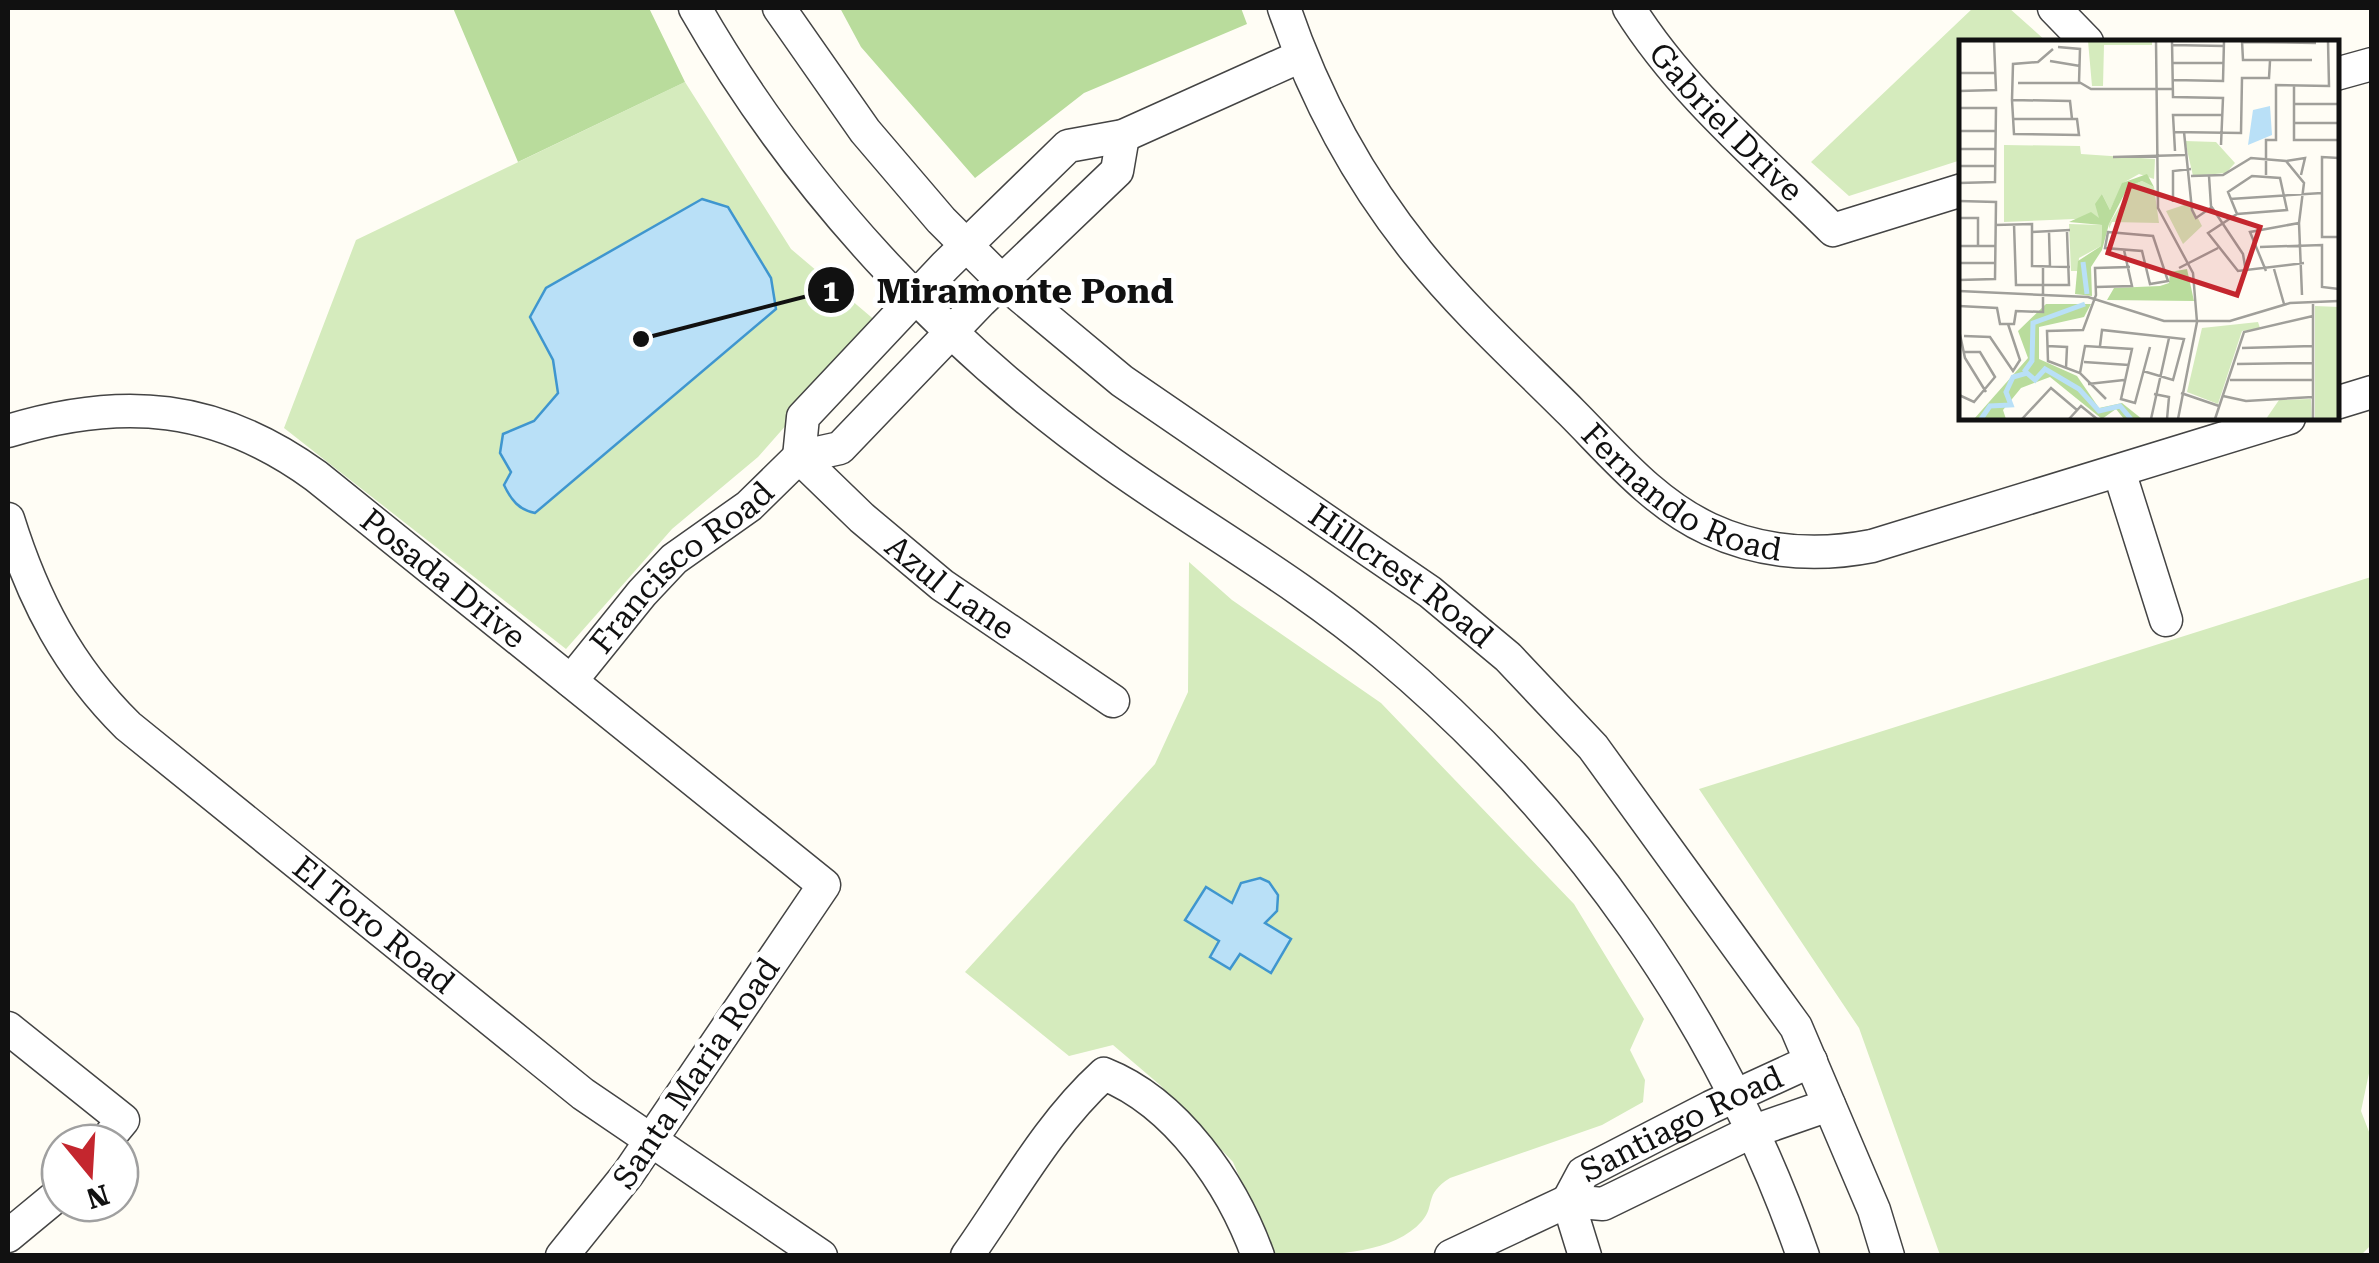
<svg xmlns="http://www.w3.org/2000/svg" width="2379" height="1263" font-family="'Roboto Serif',serif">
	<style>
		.green { fill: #d5ebbd }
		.forest { fill: #b9dc9c }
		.water { fill: #b9e0f7; stroke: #3f96cf; stroke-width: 2.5 }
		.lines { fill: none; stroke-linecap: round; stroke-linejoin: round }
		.minor-casing { stroke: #444; stroke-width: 35 }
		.minor { stroke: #fff; stroke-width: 32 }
		.labels { text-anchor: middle; stroke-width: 10; stroke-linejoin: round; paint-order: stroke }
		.street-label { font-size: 32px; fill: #111; stroke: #fff }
		.inset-river { fill: none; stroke: #b9e0f7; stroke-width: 5 }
		.inset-road { fill: none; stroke: #a09f9a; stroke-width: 2.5 }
		.view { fill: #c4262e; fill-opacity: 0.15; stroke: #c4262e; stroke-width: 5 }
		.inset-edge { fill: none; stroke: #111; stroke-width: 5 }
		.leader { fill: none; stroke: #111; stroke-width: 4 }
		.callout-dot { fill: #111; stroke: #fff; stroke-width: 4 }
		.mark-label { font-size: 30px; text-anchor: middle; font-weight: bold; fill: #fff }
		.callout-label { font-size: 35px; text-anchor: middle; font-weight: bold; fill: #111; stroke: #fff; stroke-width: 10; stroke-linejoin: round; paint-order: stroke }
	</style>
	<rect width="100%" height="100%" fill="#fffdf5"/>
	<path class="green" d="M1973 8H2009L2047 42H1962L1961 160 1849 196 1811 162Z
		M685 82 791 249 877 322 758 457 672 529 566 649 284 428 356 240Z
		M1189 562 1232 600 1381 703 1574 904 1644 1019 1630 1050 1645 1080 1643 1102 1602 1125 1450 1178C1423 1195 1436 1205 1422 1221 1390 1258 1316 1255 1273 1255L1233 1162 1160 1085 1113 1045 1069 1056 965 972 1155 764 1188 692Z
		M2371 577 2372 1059 2361 1111 2371 1137V1245L2360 1256 1940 1255 1859 1028 1699 789Z"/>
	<path class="forest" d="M453 8H649L685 82 518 162Z
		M840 8H1241L1247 24 1084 93 975 178 861 47Z"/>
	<path class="water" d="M702 199 728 207 771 278 776 309 535 513C519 510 511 500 504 485L511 472 500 453 503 434 534 421 558 393 553 360 530 317 546 288Z
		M1260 878 1269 882 1278 895 1277 911 1265 923 1291 939 1271 973 1240 954 1230 969 1210 957 1219 941 1185 920 1206 887 1232 903 1241 883Z"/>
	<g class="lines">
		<defs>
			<g id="minor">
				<path d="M695 8C798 188 942 343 1112 464 1202 528 1299 582 1384 654 1573 812 1722 1022 1803 1256"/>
				<path id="s1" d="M779 8 865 131 941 220 1002 281 1122 381 1430 592 1508 657 1593 747 1796 1027 1874 1210 1888 1256"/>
				<path id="s2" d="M1284 8C1314 96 1359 180 1418 253 1464 310 1519 360 1571 412 1613 454 1653 503 1709 529 1761 553 1816 557 1872 546L2289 418"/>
				<path id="s3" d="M1629 8C1682 93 1763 160 1833 230L1962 190"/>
				<path d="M2054 8 2087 42"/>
				<path d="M2336 74 2372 64"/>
				<path d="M2336 403 2372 392"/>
				<path id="s4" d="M8 431C123 396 217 404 316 476L824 885 628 1174 562 1256"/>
				<path d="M799 457 803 417 945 266 1068 146 1123 136 1301 56"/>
				<path id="s5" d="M799 457 862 518 942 585 1113 701"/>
				<path d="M2119 471 2166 620"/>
				<path id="s6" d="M8 519C33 599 68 667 128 726L583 1094 821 1256"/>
				<path id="s7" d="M571 681 642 593 674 559 749 506 799 457 840 448 981 301 1117 171 1123 136"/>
				<path d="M8 1028 123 1120 104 1143"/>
				<path id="s8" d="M1568 1201 1583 1173 1711 1107 1811 1061"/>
				<path d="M1568 1201 1585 1256"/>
				<path d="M8 1236 60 1193"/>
				<path d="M967 1256C1011 1194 1048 1125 1104 1074 1177 1103 1232 1184 1258 1256"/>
				<path d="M1451 1256 1568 1201 1603 1204 1751 1132 1829 1105"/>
			</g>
		</defs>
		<use href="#minor" class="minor-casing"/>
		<use href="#minor" class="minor"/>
	</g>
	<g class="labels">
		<g class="street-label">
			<text dy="11" stroke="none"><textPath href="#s3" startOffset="150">Gabriel Drive</textPath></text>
			<text dy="11" stroke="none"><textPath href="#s2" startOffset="642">Fernando Road</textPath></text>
			<text dy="11" stroke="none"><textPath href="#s7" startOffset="160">Francisco Road</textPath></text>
			<text dy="11" stroke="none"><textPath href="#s1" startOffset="850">Hillcrest Road</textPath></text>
			<text dy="11" stroke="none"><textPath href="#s4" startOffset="488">Posada Drive</textPath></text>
			<text dy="11" stroke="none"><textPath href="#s5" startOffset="200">Azul Lane</textPath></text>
			<text dy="11" stroke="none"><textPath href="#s6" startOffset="558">El Toro Road</textPath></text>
			<text transform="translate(696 1073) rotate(-56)" y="11">Santa Maria Road</text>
			<text dy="11" stroke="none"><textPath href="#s8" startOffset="142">Santiago Road</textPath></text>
		</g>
	</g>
	<g transform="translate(1959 40)">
		<rect width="380" height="380" fill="#fffdf5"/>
		<path d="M129 1H193V5H145L144 46H133ZM226 101 257 102 276 123 267 133 234 136ZM45 105 121 106 122 114 196 119 195 139 180 134 164 143 151 170 143 154 140 178 45 182ZM183 141 195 147 200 183 153 182 150 189V184L169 153V147ZM231 163 243 186 224 204 207 171ZM110 184 143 185 142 206 120 218 119 231H112ZM356 266 380 267V379H356ZM299 282 301 288 283 291 259 364 228 352 243 288ZM352 359 353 379H307L320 360Z" fill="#d5ebbd"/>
		<path d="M188 134 195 147 183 141 169 147 150 184 143 210 132 227 133 256 116 254 119 221 142 206 143 185 110 182 132 172 140 178 136 164 143 154 151 170 163 143ZM228 229 235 261 148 260 155 248 201 246 210 243 211 232ZM87 264H132L125 277 80 287V319L118 336 140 368 163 363 183 379H165L157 369 143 379 91 337 62 348 44 370 47 379H15L69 318 59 291Z" fill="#b9dc9c"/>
		<path d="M311 66 313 95 289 105 294 70Z" fill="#b9e0f7"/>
		<path class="inset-river" d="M124 222 128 254M65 332 73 321 74 283 126 264M22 379 31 366 52 365 47 352 54 337 68 333 76 340 86 329 120 349 140 371 161 366 172 379"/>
		<path class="inset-road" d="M197 1 199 168 234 233 238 282M213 1 214 57 264 58 262 105M283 1 284 20H353M283 2 357 3M213 5 265 6M91 21 121 26M213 23H264M0 33H37M214 40 264 41 265 1M120 42 132 49H214M59 43H120L121 9 99 7M335 45V100H380M0 51 37 50 35 1M53 60 111 61 113 79M335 64H380M0 68H37L36 142 0 143M54 79H118L120 95 55 94 53 60 54 24 79 22 94 9M335 83H380M0 91H37M214 92 282 93 283 38H310L311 21M225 92 233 170 237 178 253 167M0 109H37M216 111 214 75H264M154 117 226 115M380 118 363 117V197H380M327 121 346 118 342 135M0 126H37M307 135V100H317V45L370 46 369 1M232 136 264 135 292 118 327 121 345 143 340 183M250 136 252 166 284 214 287 232M271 159 363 153M0 161 37 162 36 239 0 240M214 162V131L232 129M278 174 269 152 293 136 321 138 328 170 278 174 249 193 279 231 345 223M0 178H19V206M340 183 343 255M55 184 57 245H110L108 192M36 185 73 184V226L111 227M73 192 111 190M90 192 91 227M149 192 194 196 209 241 191 244 183 211 146 208ZM0 206H36M301 207 363 205V247L380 249M0 223H36M220 228 259 208M315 229 325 264M307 231 291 192 340 183M137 247 173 246 165 210M0 251 129 257 205 281H271L331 263 380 261M0 266 38 268 41 284H55L57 271 84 272V227M0 290 6 318 27 352M5 296 31 297 54 331 61 320 49 284M88 306 108 307 107 328M141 306 143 290 225 299 214 340 184 331M283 308 354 306M125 322 170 325M278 324 353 323M121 333 126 306 173 309 162 359 176 363 191 307M271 340H353M129 344 165 340M222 353 260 366M195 354 210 357 208 379M0 355 15 362 36 337 21 312H5M264 356 287 361 354 357M147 359 121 333 89 321 88 291 124 290 137 255 136 228 171 227M63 379 92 348 118 370M110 379 122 366 138 379M192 379 210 298M219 379 238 282M256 379 285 292 354 276M354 379V261"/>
		<path class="view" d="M171 145 301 187 278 255 149 213Z"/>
		<rect width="380" height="380" class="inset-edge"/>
	</g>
	<path class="leader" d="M641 339L831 290"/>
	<g class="callout-dot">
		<circle cx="641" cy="339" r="10"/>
		<circle cx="831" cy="290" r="25"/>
	</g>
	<g class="mark-label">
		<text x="831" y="301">1</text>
	</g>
	<g class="callout-label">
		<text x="1025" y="303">Miramonte Pond</text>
	</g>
	<rect width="2379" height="1263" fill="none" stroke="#111111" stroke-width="20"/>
	<g transform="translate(90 1173) rotate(162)"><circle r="48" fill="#ffffff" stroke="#a0a0a0" stroke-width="2.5"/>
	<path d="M0-8L18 38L0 25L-18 38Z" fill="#c4262e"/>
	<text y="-15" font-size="28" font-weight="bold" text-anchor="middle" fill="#111111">N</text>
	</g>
</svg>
